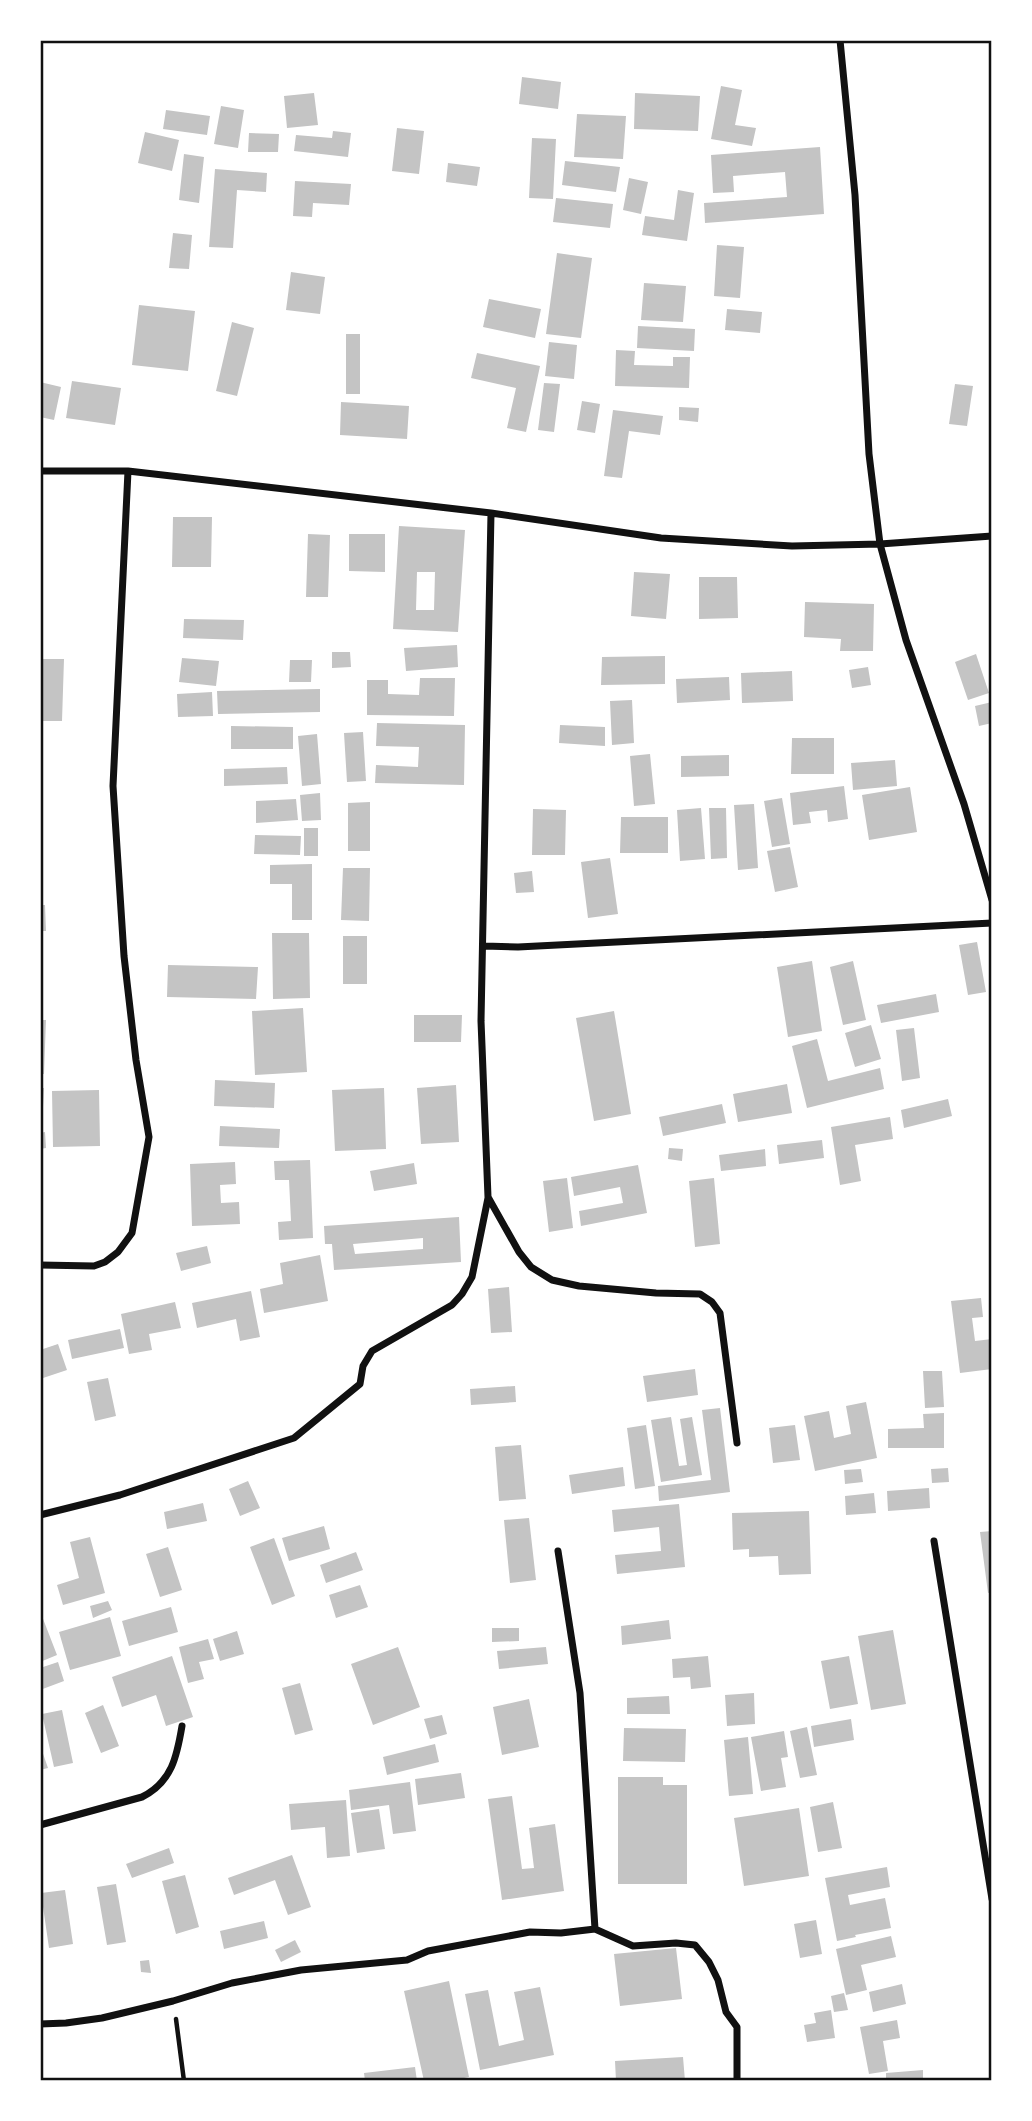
<svg xmlns="http://www.w3.org/2000/svg" width="1032" height="2121" font-family="'PT Sans Narrow',sans-serif">
	<style>
		.building { fill: #c4c4c4; fill-rule: evenodd }
		.lines { fill: none; stroke-linecap: round; stroke-linejoin: round }
		.path { stroke: #111; stroke-width: 4.5 }
		.minor { stroke: #111; stroke-width: 7 }
		.neatline { fill: none; stroke: #111; stroke-width: 2.5 }
	</style>
	<rect width="100%" height="100%" fill="#fff"/>
	<path class="building" d="M522 77 561 82 558 109 519 104Z
		M721 86 742 90 735 125 756 128 752 146 711 139Z
		M314 93 318 125 287 128 284 96Z
		M635 93 700 96 698 131 634 129Z
		M221 106 244 110 238 148 214 144Z
		M166 110 210 116 207 135 163 129Z
		M577 114 626 116 623 159 574 157Z
		M397 128 424 131 419 174 392 171Z
		M333 131 351 133 348 157 294 151 296 135 332 138Z
		M145 132 179 140 172 171 138 163Z
		M249 133 279 134 278 152H248Z
		M532 138 556 139 553 199 529 198Z
		M820 147 824 214 705 223 704 203 787 197 785 172 733 176 734 192 713 193 711 155Z
		M184 154 204 157 199 203 179 200Z
		M565 161 620 167 616 192 562 185Z
		M448 163 480 167 477 186 446 182Z
		M215 169 267 173 266 192 237 190 233 248 209 247Z
		M629 178 648 182 641 214 623 210Z
		M295 181 351 184 349 205 313 203 312 217 293 216Z
		M678 190 694 193 687 241 642 235 645 216 674 220Z
		M556 198 613 204 610 228 553 222Z
		M173 233 192 235 189 269 169 268Z
		M717 245 744 247 740 298 714 296Z
		M557 253 592 258 581 338 546 334Z
		M291 272 325 277 320 314 286 310Z
		M644 283 686 286 683 322 641 320Z
		M489 299 541 309 535 338 483 327Z
		M139 305 195 311 188 371 132 365Z
		M727 309 762 312 760 333 725 330Z
		M232 322 254 328 237 396 216 391Z
		M638 326 695 329 694 351 637 348Z
		M346 334H360V394H346Z
		M549 342 577 345 574 379 545 376Z
		M616 350 635 351 634 365 673 366V357H690L689 388 615 386Z
		M477 353 540 366 526 432 507 428 516 388 471 378Z
		M72 381 121 388 115 425 66 418Z
		M40 382 61 387 54 420 40 417Z
		M544 383 560 384 554 432 538 430Z
		M955 384 973 386 967 426 949 424Z
		M582 401 600 404 595 433 577 430Z
		M341 402 409 406 407 439 340 435Z
		M679 407 699 408 698 422 679 420Z
		M613 410 663 416 660 435 629 431 622 478 604 476Z
		M173 517H212L211 567H172Z
		M399 526 465 530 458 632 393 629ZM417 572H435L434 610H416Z
		M308 534 330 535 328 597H306Z
		M349 534H385V572L349 571Z
		M634 572 670 574 666 619 631 616Z
		M699 577H737L738 618 699 619Z
		M805 602 874 604 873 651H840L841 639 804 637Z
		M184 619 244 620 243 640 183 638Z
		M457 645 458 667 406 671 404 648Z
		M332 652H350L351 667 332 668Z
		M976 654 989 693 968 700 955 662Z
		M665 656V684L601 685 602 657Z
		M182 658 219 661 216 686 179 682Z
		M40 659H64L62 721H40Z
		M290 660H312L311 682H289Z
		M868 667 871 685 852 688 849 670Z
		M792 671 793 701 742 703 741 673Z
		M729 677 730 700 677 703 676 679Z
		M420 678H455L454 716 367 715V680H388V694L419 695Z
		M320 689V712L218 714 217 691Z
		M212 692 213 716 178 717 177 694Z
		M632 700 634 743 612 745 610 701Z
		M992 702V723L979 726 975 706Z
		M377 723 465 725 464 785 375 783 376 765 418 767 419 747 376 746Z
		M560 725 605 727V746L559 743Z
		M231 726 293 727V749H231Z
		M363 732 366 781 347 782 344 733Z
		M317 734 321 784 302 786 298 736Z
		M792 738H834V774H791Z
		M650 754 655 804 634 806 630 756Z
		M729 755V776L681 777V756Z
		M895 760 897 786 853 790 851 763Z
		M287 767 288 784 224 786V769Z
		M844 786 848 819 828 822 827 810 809 812 811 823 793 825 790 793Z
		M910 787 917 832 869 840 862 795Z
		M320 793 321 820 302 821 300 795Z
		M782 798 790 844 772 847 764 801Z
		M296 799 298 820 256 823V801Z
		M370 802V851H348V803Z
		M754 804 758 868 738 870 734 805Z
		M701 808 705 859 680 861 677 810Z
		M709 808H726L727 858 711 859Z
		M533 809 566 810 565 855H532Z
		M621 817H668V853H620Z
		M304 828H318V856H304Z
		M255 835 301 836 300 855 254 854Z
		M790 847 798 887 775 892 767 851Z
		M610 858 618 914 588 918 581 862Z
		M312 864V920H292V884H270V865Z
		M343 868H370L369 921 341 920Z
		M532 871 534 892 516 893 514 873Z
		M40 905H45L46 931H40Z
		M272 933H309L310 998 273 999Z
		M343 936H367V984H343Z
		M977 942 986 992 968 995 959 945Z
		M812 961 822 1031 788 1037 777 967Z
		M853 961 866 1020 843 1025 830 967Z
		M168 965 258 967 256 999 167 997Z
		M936 994 939 1012 881 1023 877 1005Z
		M303 1008 307 1072 255 1075 252 1011Z
		M614 1011 631 1114 594 1121 576 1018Z
		M414 1015H462L461 1042H414Z
		M40 1020H46L44 1074H40Z
		M871 1025 881 1059 855 1067 845 1033Z
		M914 1028 920 1078 902 1081 896 1030Z
		M817 1039 828 1081 880 1068 884 1089 807 1108 792 1046Z
		M215 1080 275 1083 274 1108 214 1106Z
		M787 1084 792 1113 738 1122 733 1094Z
		M456 1085 459 1142 421 1144 417 1088Z
		M40 1088H44L43 1107H40Z
		M384 1088 386 1149 335 1151 332 1090Z
		M99 1090 100 1146 53 1147 52 1091Z
		M948 1099 952 1116 904 1128 901 1110Z
		M722 1104 726 1123 663 1136 659 1117Z
		M890 1117 893 1139 855 1145 861 1181 840 1185 831 1127Z
		M220 1126 280 1129 279 1148 219 1146Z
		M45 1132 46 1148 40 1149V1133Z
		M822 1140 824 1158 779 1164 777 1145Z
		M669 1148 683 1149 682 1161 668 1159Z
		M765 1149 766 1166 721 1171 719 1155Z
		M310 1160 313 1238 279 1240 278 1222 291 1221 289 1180H275L274 1161Z
		M235 1162 236 1184 220 1185 221 1203 239 1202 240 1224 192 1226 190 1164Z
		M414 1163 417 1184 374 1191 370 1171Z
		M638 1165 647 1213 581 1226 579 1211 623 1203 620 1187 574 1196 571 1177Z
		M567 1178 573 1228 549 1232 543 1181Z
		M714 1178 720 1244 695 1247 689 1181Z
		M459 1217 461 1262 334 1270 332 1244H325L324 1226ZM423 1238V1249L355 1254 353 1244Z
		M207 1246 211 1263 181 1271 176 1253Z
		M320 1255 328 1301 264 1313 260 1289 283 1284 280 1263Z
		M509 1287 512 1332 491 1333 488 1289Z
		M251 1291 260 1337 240 1341 236 1319 197 1328 192 1303Z
		M981 1298 983 1317 972 1318 975 1341 992 1339V1369L960 1373 951 1301Z
		M175 1302 181 1328 149 1334 152 1350 129 1354 121 1314Z
		M120 1329 124 1348 72 1359 68 1340Z
		M58 1344 67 1370 43 1378 40 1369V1350Z
		M695 1369 698 1395 647 1402 643 1376Z
		M923 1371H942L944 1407 925 1408Z
		M108 1378 116 1416 95 1421 87 1382Z
		M515 1386 516 1402 471 1405 470 1389Z
		M866 1402 877 1458 815 1471 804 1416 829 1411 834 1438 851 1434 846 1406Z
		M720 1408 730 1492 659 1501 658 1486 711 1480 702 1410Z
		M944 1413V1448H888V1429L924 1428 923 1414Z
		M671 1417 679 1466 687 1465 680 1419 692 1417 702 1475 661 1482 651 1420Z
		M646 1425 655 1486 635 1489 627 1428Z
		M795 1425 800 1460 773 1463 769 1428Z
		M521 1445 526 1499 499 1501 495 1447Z
		M623 1467 625 1486 572 1494 569 1475Z
		M948 1468 949 1482 932 1483 931 1469Z
		M861 1469 863 1482 845 1484 844 1470Z
		M248 1481 260 1508 240 1516 229 1489Z
		M929 1488 930 1508 888 1511 887 1491Z
		M874 1493 876 1513 846 1515 845 1496Z
		M203 1503 207 1521 167 1529 164 1512Z
		M679 1504 685 1567 617 1574 615 1555 661 1551 659 1527 614 1532 612 1510Z
		M809 1511 811 1574 779 1575 778 1556 749 1557V1549L733 1550 732 1513Z
		M529 1518 536 1580 510 1583 504 1520Z
		M324 1526 330 1549 289 1561 282 1538Z
		M992 1531V1592L988 1593 980 1532Z
		M90 1537 105 1593 63 1605 57 1585 79 1578 70 1542Z
		M274 1538 295 1596 272 1605 250 1547Z
		M168 1547 182 1590 160 1597 146 1554Z
		M356 1552 363 1570 326 1583 320 1565Z
		M360 1585 368 1607 336 1618 329 1595Z
		M108 1601 112 1610 93 1618 90 1606Z
		M171 1607 178 1632 129 1646 122 1621Z
		M40 1611 57 1655 40 1662Z
		M110 1617 121 1656 70 1670 59 1632Z
		M669 1620 671 1639 622 1645 621 1626Z
		M492 1628H519V1641L492 1642Z
		M893 1630 906 1704 871 1710 858 1636Z
		M237 1631 244 1654 220 1661 213 1639Z
		M208 1639 214 1659 199 1662 204 1679 188 1683 179 1647Z
		M398 1647 420 1707 373 1725 351 1664Z
		M546 1647 548 1664 499 1669 497 1651Z
		M172 1656 193 1717 166 1726 156 1695 122 1707 112 1677Z
		M708 1656 711 1687 691 1689 690 1677 673 1678 672 1659Z
		M849 1656 858 1704 830 1709 821 1661Z
		M58 1662 64 1681 40 1690V1668Z
		M300 1683 313 1730 295 1735 282 1688Z
		M754 1693 755 1724 727 1726 725 1695Z
		M669 1696 670 1714H627V1698Z
		M529 1699 539 1747 502 1755 493 1707Z
		M103 1705 119 1746 101 1753 85 1713Z
		M62 1710 73 1763 54 1767 42 1714Z
		M442 1715 447 1734 430 1739 424 1719Z
		M851 1719 854 1740 814 1747 811 1726Z
		M807 1727 817 1775 800 1778 790 1731Z
		M624 1728 686 1729 685 1762 623 1761Z
		M784 1731 788 1757 781 1758 786 1787 761 1791 751 1737Z
		M748 1737 753 1794 729 1796 724 1740Z
		M435 1744 439 1762 387 1775 383 1757Z
		M40 1745 48 1768 40 1770Z
		M461 1773 465 1798 418 1805 415 1779Z
		M618 1777H663V1785H687V1884H618Z
		M410 1782 416 1831 393 1834 389 1805 351 1810 349 1790Z
		M512 1796 522 1869 534 1868 529 1828 555 1824 564 1891 502 1900 488 1799Z
		M346 1800 350 1856 327 1858 325 1827 291 1830 289 1804Z
		M833 1802 842 1848 818 1852 810 1807Z
		M799 1808 809 1876 744 1886 734 1818Z
		M379 1809 385 1849 357 1853 351 1813Z
		M169 1848 174 1863 132 1878 126 1864Z
		M292 1855 311 1907 288 1915 275 1880 234 1895 228 1878Z
		M887 1867 890 1887 848 1895 850 1905 885 1898 891 1928 855 1935 856 1937 837 1941 825 1878Z
		M185 1875 199 1927 176 1934 162 1881Z
		M116 1884 126 1942 107 1945 97 1887Z
		M65 1890 73 1944 49 1948 41 1893Z
		M816 1920 822 1954 800 1958 794 1924Z
		M264 1921 268 1938 224 1949 220 1931Z
		M891 1936 896 1957 861 1965 867 1990 846 1995 836 1949Z
		M295 1940 301 1952 281 1962 275 1950Z
		M676 1948 682 1999 620 2006 614 1954Z
		M149 1960 151 1973 141 1972 140 1961Z
		M449 1981 469 2077 449 2081H424L404 1991Z
		M902 1984 906 2004 873 2012 869 1992Z
		M540 1987 554 2055 480 2070 465 1994 488 1990 499 2046 524 2040 514 1992Z
		M844 1993 848 2010 834 2012 831 1996Z
		M831 2010 835 2038 807 2042 804 2025 816 2023 814 2013Z
		M897 2020 900 2038 883 2041 888 2071 869 2074 860 2027Z
		M683 2057 685 2081H616L615 2061Z
		M415 2067 417 2081H365L364 2073Z
		M923 2070V2081H886V2073Z"/>
	<g class="lines">
		<path class="path" d="M176 2019 184 2081"/>
		<path class="minor" d="M840 40 855 195 869 454 880 544 906 640 964 804 992 900
			M40 471H128L491 513 661 538 792 546 880 544 992 536
			M491 513 481 1021 488 1197 519 1252 531 1267 552 1280 579 1286 656 1293 700 1294 712 1302 720 1313 737 1443
			M484 946 518 947 992 923
			M40 1265 94 1266 105 1262 118 1252 132 1233 149 1137 136 1060 124 956 113 786 128 471
			M40 1515 120 1495 294 1438 360 1384 363 1366 372 1351 452 1305 462 1294 472 1277 488 1198
			M934 1541 992 1899
			M558 1551 580 1693 595 1929 633 1946 676 1943 695 1945 709 1962 718 1980 726 2012 737 2027V2081
			M40 1825 142 1797C172 1782 177 1756 182 1726
			M40 2024 66 2023 102 2018 173 2001 232 1983 301 1970 407 1960 428 1951 530 1932 561 1933 595 1929"/>
	</g>
	<rect width="1032" height="2121" fill="none" stroke="#ffffff" stroke-width="84"/>
	<rect x="42" y="42" width="948" height="2037" class="neatline"/>
</svg>
